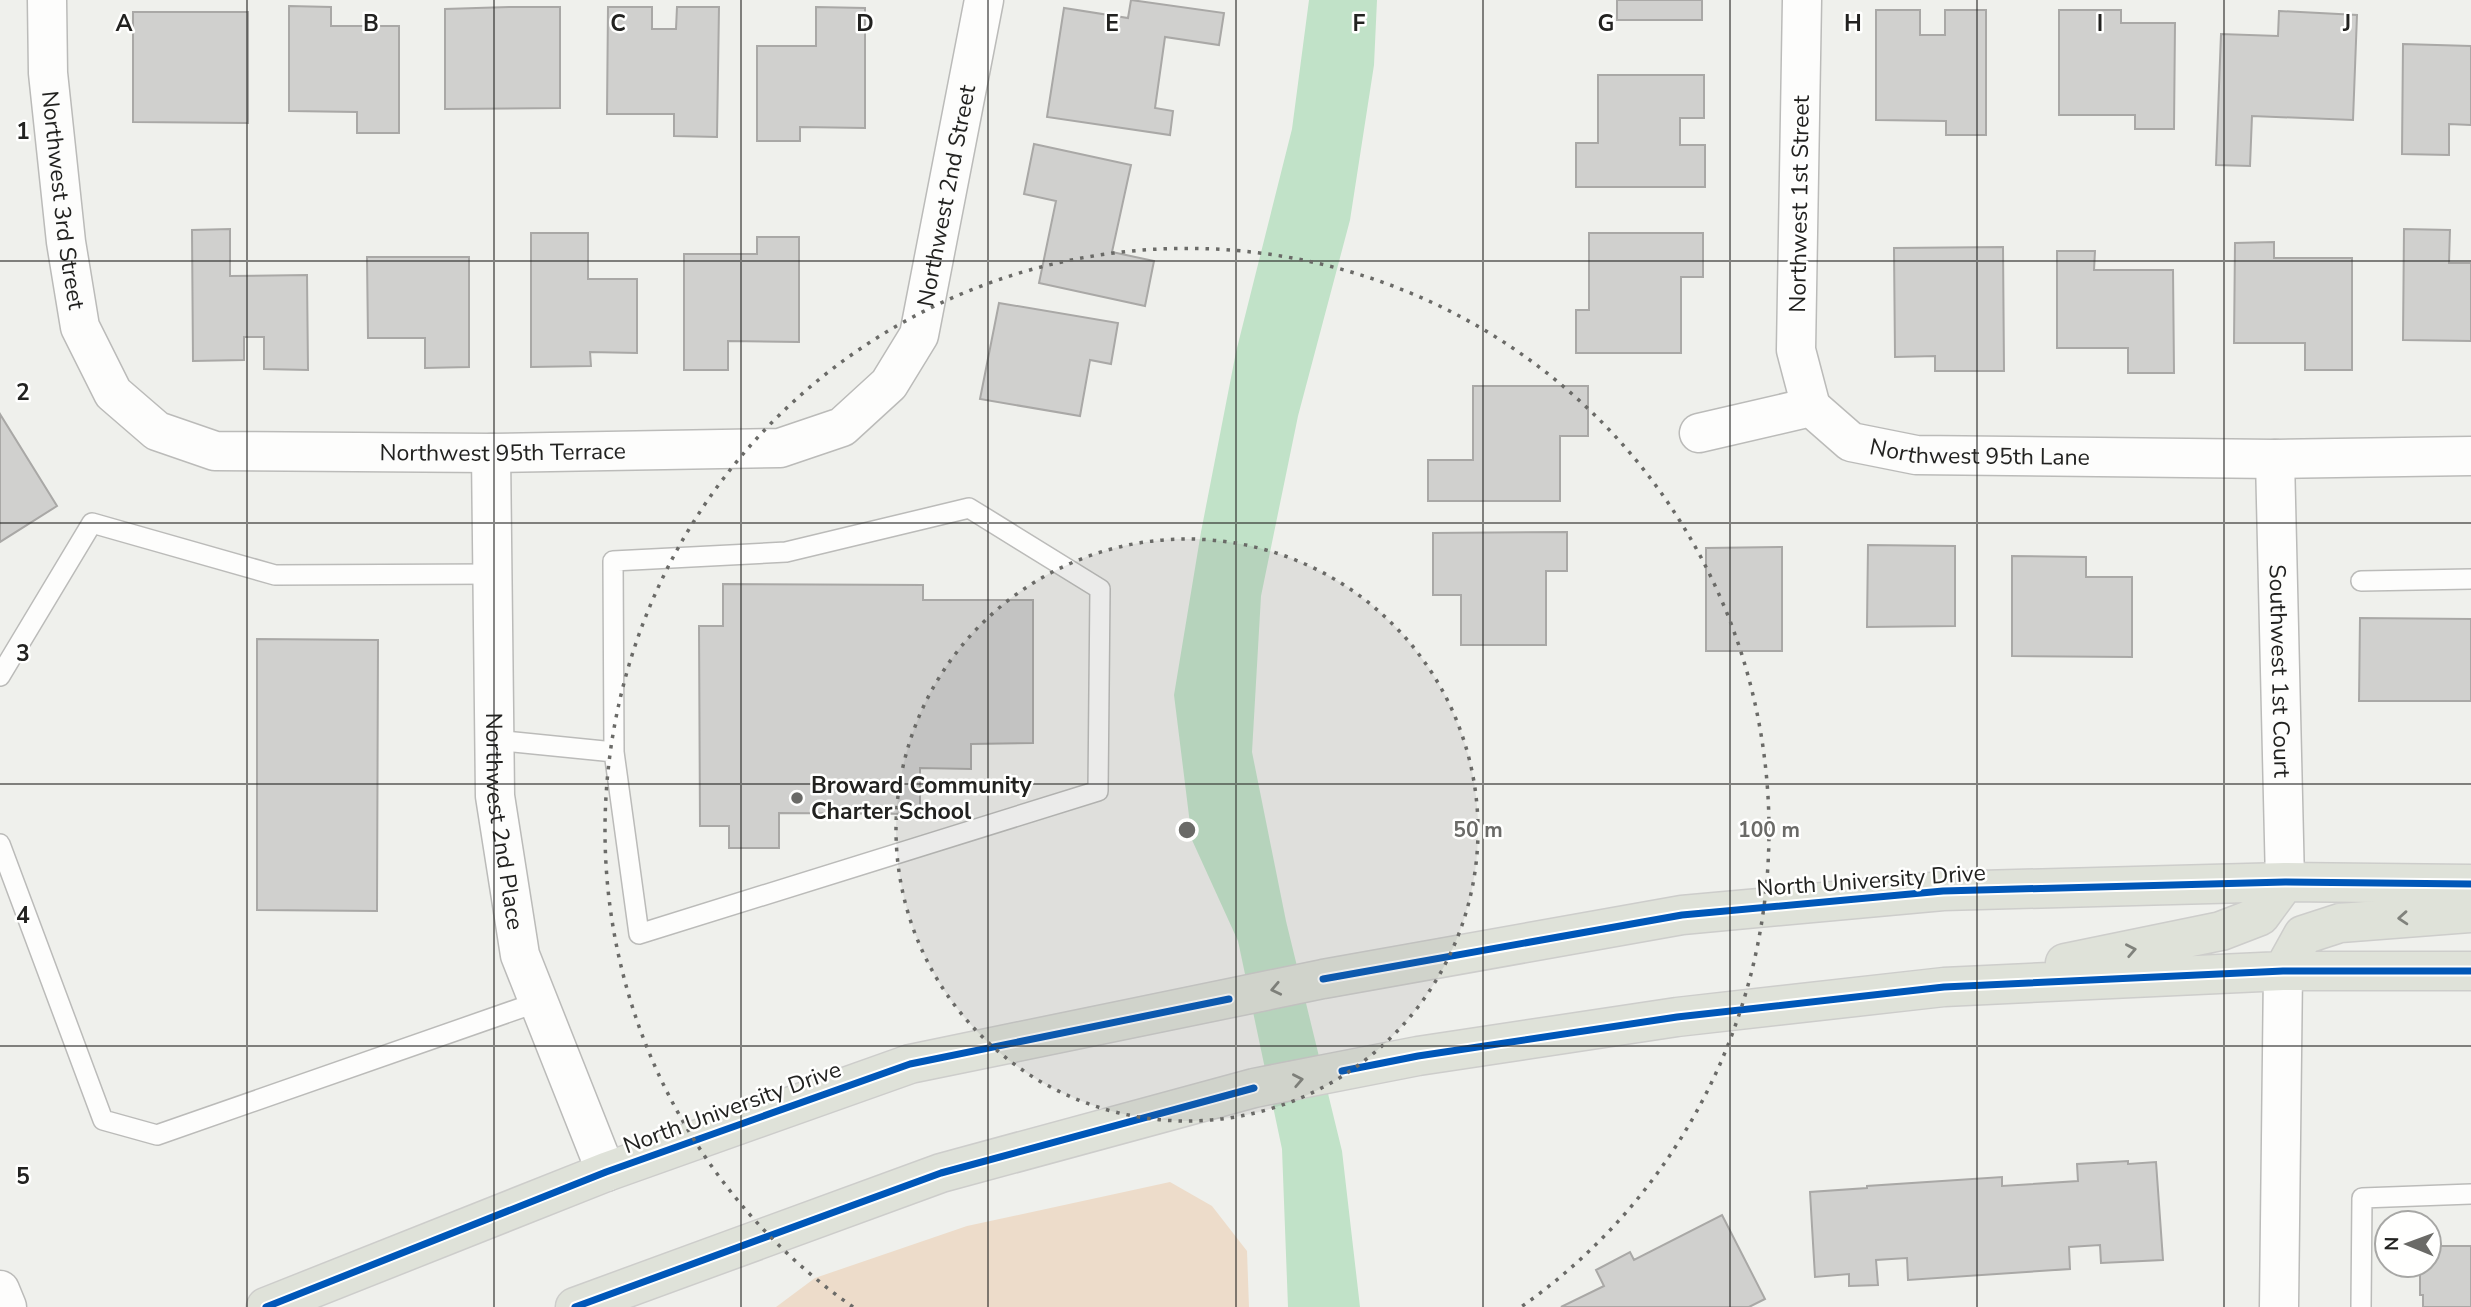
<svg xmlns="http://www.w3.org/2000/svg" width="2471" height="1307" font-family="'Nunito Sans',sans-serif">
	<style>
		.green { fill: #eddcca }
		.water { fill: #c1e2c8 }
		.building { fill: #d0d0ce; stroke: #a9a8a6; stroke-width: 2 }
		.lines { fill: none; stroke-linecap: round; stroke-linejoin: round }
		.service-casing { stroke: #bbbbb9; stroke-width: 22 }
		.minor-casing { stroke: #bbbbb9; stroke-width: 41 }
		.tertiary-casing { stroke: #bbbbb9; stroke-width: 41 }
		.primary-casing { stroke: #cdcdcb; stroke-width: 41 }
		.service { stroke: #fdfdfc; stroke-width: 19 }
		.minor { stroke: #fdfdfc; stroke-width: 38 }
		.tertiary { stroke: #fdfdfc; stroke-width: 38 }
		.primary { stroke: #dfe2d9; stroke-width: 38 }
		.cycleway-casing { stroke: #fffffe; stroke-width: 11 }
		.cycleway { stroke: #0057b8; stroke-width: 7 }
		.oneway { stroke: #80827c }
		.grid { fill: none; stroke: #222220; stroke-width: 2; stroke-opacity: 0.55 }
		.ring { fill: none; stroke: #6a6a67; stroke-width: 3.5; stroke-dasharray: 3.5 7 }
		.poi-dot { fill: #6a6a67; stroke: #fffffe; stroke-width: 2.5 }
		.labels { text-anchor: middle; stroke-width: 5; stroke-linejoin: round; paint-order: stroke }
		.street-label { font-size: 23px; fill: #222220; stroke: #fffffe }
		.poi-label { font-size: 23px; font-weight: bold; fill: #222220; stroke: #fffffe; text-anchor: start }
		.grid-label { font-size: 23px; text-anchor: middle; font-weight: bold; fill: #222220; stroke: #fffffe; stroke-width: 5; stroke-linejoin: round; paint-order: stroke }
		.centre { fill: #6a6a67; stroke: #fffffe; stroke-width: 3.5 }
		.ring-label { font-size: 21px; text-anchor: middle; font-weight: bold; fill: #6a6a67; stroke: #fffffe; stroke-width: 5; stroke-linejoin: round; paint-order: stroke }
	</style>
	<rect width="100%" height="100%" fill="#eff0ec"/>
	<path class="green" d="M1170 1182 1212 1206 1247 1251 1249 1307H776L815 1278 967 1226Z"/>
	<path class="water" d="M1309 0H1377L1374 65 1350 220 1298 416 1261 596 1252 752 1286 921 1342 1151 1360 1307H1288L1282 1149 1238 941 1192 840 1174 695 1201 532 1236 352 1292 129Z"/>
	<path class="building" d="M1131 0 1224 13 1219 45 1165 37 1155 108 1173 111 1170 135 1047 117 1064 8 1128 18Z
		M1617 0H1702V20H1617Z
		M289 6 331 7V26H399V133H357V112L289 111Z
		M509 7H560V108L445 109V9Z
		M608 7H652V29H676L677 7H719L717 137 674 136V114H607Z
		M816 7 865 8V128L800 127V141H757V46H816Z
		M1876 10H1920V35H1945V10H1986V135H1946V121L1876 120Z
		M2059 10H2121V23H2175L2174 129H2135V115H2059Z
		M2279 11 2357 15 2353 120 2252 116 2250 166 2216 165 2221 34 2278 36Z
		M133 12H248V123L133 122Z
		M2403 44 2471 46V125L2449 124V155L2402 154Z
		M1598 75H1704V118H1680V145H1705V187H1576V143H1598Z
		M1034 144 1131 165 1112 252 1154 261 1145 306 1039 283 1056 201 1024 194Z
		M230 229V276L307 275 308 370 264 369V337H244V360L193 361 192 230Z
		M2404 229 2450 230 2449 263H2471V341L2403 340Z
		M531 233H588V279H637V353L590 352 591 366 531 367Z
		M1589 233H1703V277H1681V353H1576V310H1589Z
		M757 237H799V342L728 341V370H684V254H757Z
		M2274 242V258H2352V370H2305V343H2234L2235 243Z
		M2003 247 2004 371H1935V356L1895 357 1894 248Z
		M2057 251H2095L2094 270H2173L2174 373H2128V348H2057Z
		M367 257H469V367L425 368V338H368Z
		M999 303 1118 323 1111 364 1090 360 1080 416 980 399Z
		M1473 386H1588V436H1560V501H1428V460H1473Z
		M0 414 57 506 0 542Z
		M1567 532V571H1546V645H1461V595H1433V533Z
		M1868 545 1955 546V626L1867 627Z
		M1782 547V651H1706V548Z
		M2012 556 2086 557V577H2132V657L2012 656Z
		M723 584 923 585V600H1033V743L971 744V769L920 768V814L779 813V848H729V826H700L699 626H723Z
		M2360 618 2471 619V701H2359Z
		M257 639 378 640 377 911 257 910Z
		M2128 1161V1164L2156 1162 2163 1260 2101 1263 2100 1245 2069 1247 2070 1269 1908 1280 1907 1258 1876 1260 1878 1285 1849 1286V1274L1815 1277 1810 1192 1867 1188V1186L2002 1177V1186L2078 1181 2077 1164Z
		M1722 1215 1765 1299 1749 1307H1561L1604 1286 1596 1270 1630 1252 1634 1260Z
		M2429 1246H2471V1307H2423V1295H2420V1265H2429Z"/>
	<g class="lines">
		<defs>
			<path id="service" d="M2361 581 2471 579
				M0 676 92 523 275 575 494 574
				M494 740 614 752 639 934 1098 791 1100 589 969 508 786 552 613 561 614 752
				M0 844 103 1120 157 1135 538 1002
				M2361 1307 2362 1198 2471 1194"/>
			<g id="minor">
				<path id="s1" d="M47 0 48 73 66 242 80 327 113 393 157 431 215 451 491 453 780 448 842 427 889 384 919 335 984 0"/>
				<path d="M1802 0 1796 350 1811 407"/>
				<path id="s2" d="M1699 433 1811 407 1851 442 1916 455 2275 459 2471 456"/>
				<path id="s3" d="M491 453 495 796 520 955 606 1172"/>
				<path id="s4" d="M2275 459 2285 882"/>
				<path d="M2279 1307 2283 971"/>
			</g>
			<path id="tertiary" d="M0 1290 7 1307"/>
			<path id="primary" d="M2065 963 2221 931 2260 916 2285 882
				M2283 971 2303 935 2340 923 2471 913
				M266 1307 606 1172 910 1064 1323 979 1682 915 1943 891 2285 882 2471 884
				M575 1307 941 1173 1254 1088 1418 1056 1677 1017 1944 987 2283 971H2471"/>
		</defs>
		<use href="#service" class="service-casing"/>
		<use href="#minor" class="minor-casing"/>
		<use href="#tertiary" class="tertiary-casing"/>
		<use href="#primary" class="primary-casing"/>
		<use href="#service" class="service"/>
		<use href="#minor" class="minor"/>
		<use href="#tertiary" class="tertiary"/>
		<use href="#primary" class="primary"/>
		<defs>
			<path id="cycleway" d="M1323 979 1682 915 1943 891 2285 882 2471 884
				M1342 1071 1418 1056 1677 1017 1944 987 2283 971H2471
				M266 1307 606 1172 910 1064 1229 999
				M575 1307 941 1173 1254 1088"/>
		</defs>
		<use href="#cycleway" class="cycleway-casing"/>
		<use href="#cycleway" class="cycleway"/>
	</g>
	<defs><path id="oneway-chevron" d="M-2-3.5L2.5 0L-2 3.5" fill="none" stroke-width="1.6" stroke-linecap="round" stroke-linejoin="round" transform="scale(1.75)"/></defs>
	<g class="oneway">
		<use href="#oneway-chevron" transform="translate(2403 918) rotate(176)"/>
		<use href="#oneway-chevron" transform="translate(2131 950) rotate(-11)"/>
		<use href="#oneway-chevron" transform="translate(1276 989) rotate(168)"/>
		<use href="#oneway-chevron" transform="translate(1298 1080) rotate(-11)"/>
	</g>
	<path class="grid" d="M247 0V1307M494 0V1307M741 0V1307M988 0V1307M1236 0V1307M1483 0V1307M1730 0V1307M1977 0V1307M2224 0V1307M0 261H2471M0 523H2471M0 784H2471M0 1046H2471"/>
	<circle cx="1187" cy="830" r="291" fill="#6a6a67" fill-opacity=".12"/>
	<g class="ring">
		<circle cx="1187" cy="830" r="291"/>
		<path d="M853 1307A582 582 0 1 1 1521 1307"/>
	</g>
	<circle class="poi-dot" cx="797" cy="798" r="7"/>
	<g class="labels">
		<g class="street-label">
			<text dy="8" stroke="none"><textPath href="#s1" startOffset="1416">Northwest 2nd Street</textPath></text>
			<text dy="8" stroke="none"><textPath href="#s1" startOffset="201">Northwest 3rd Street</textPath></text>
			<text transform="translate(1799 204) rotate(-89)" y="8">Northwest 1st Street</text>
			<text dy="8" stroke="none"><textPath href="#s2" startOffset="298">Northwest 95th Lane</textPath></text>
			<text dy="8" stroke="none"><textPath href="#s1" startOffset="810">Northwest 95th Terrace</textPath></text>
			<text dy="8" stroke="none"><textPath href="#s4" startOffset="212">Southwest 1st Court</textPath></text>
			<text dy="8" stroke="none"><textPath href="#s3" startOffset="369">Northwest 2nd Place</textPath></text>
			<text transform="translate(1871 880) rotate(-4)" y="8">North University Drive</text>
			<text transform="translate(732 1107) rotate(-20)" y="8">North University Drive</text>
		</g>
		<g class="poi-label">
			<text x="811" y="793">Broward Community<tspan x="811" dy="26">Charter School</tspan></text>
		</g>
	</g>
	<g class="grid-label">
		<text x="124" y="31">A</text>
		<text x="371" y="31">B</text>
		<text x="618" y="31">C</text>
		<text x="865" y="31">D</text>
		<text x="1112" y="31">E</text>
		<text x="1359" y="31">F</text>
		<text x="1606" y="31">G</text>
		<text x="1853" y="31">H</text>
		<text x="2100" y="31">I</text>
		<text x="2347" y="31">J</text>
		<text x="23" y="139">1</text>
		<text x="23" y="400">2</text>
		<text x="23" y="661">3</text>
		<text x="23" y="923">4</text>
		<text x="23" y="1184">5</text>
	</g>
	<circle cx="1187" cy="830" r="10" class="centre"/>
	<g class="ring-label">
		<text x="1478" y="837">50 m</text>
		<text x="1769" y="837">100 m</text>
	</g>
	<g transform="translate(2408 1244) rotate(271)"><circle r="33" fill="#fffffe" stroke="#a7a7a5" stroke-width="2"/>
	<path d="M0-5L12 26L0 18L-12 26Z" fill="#6a6a67"/>
	<text y="-10" font-size="19" font-weight="bold" text-anchor="middle" fill="#222220">N</text>
	</g>
</svg>
